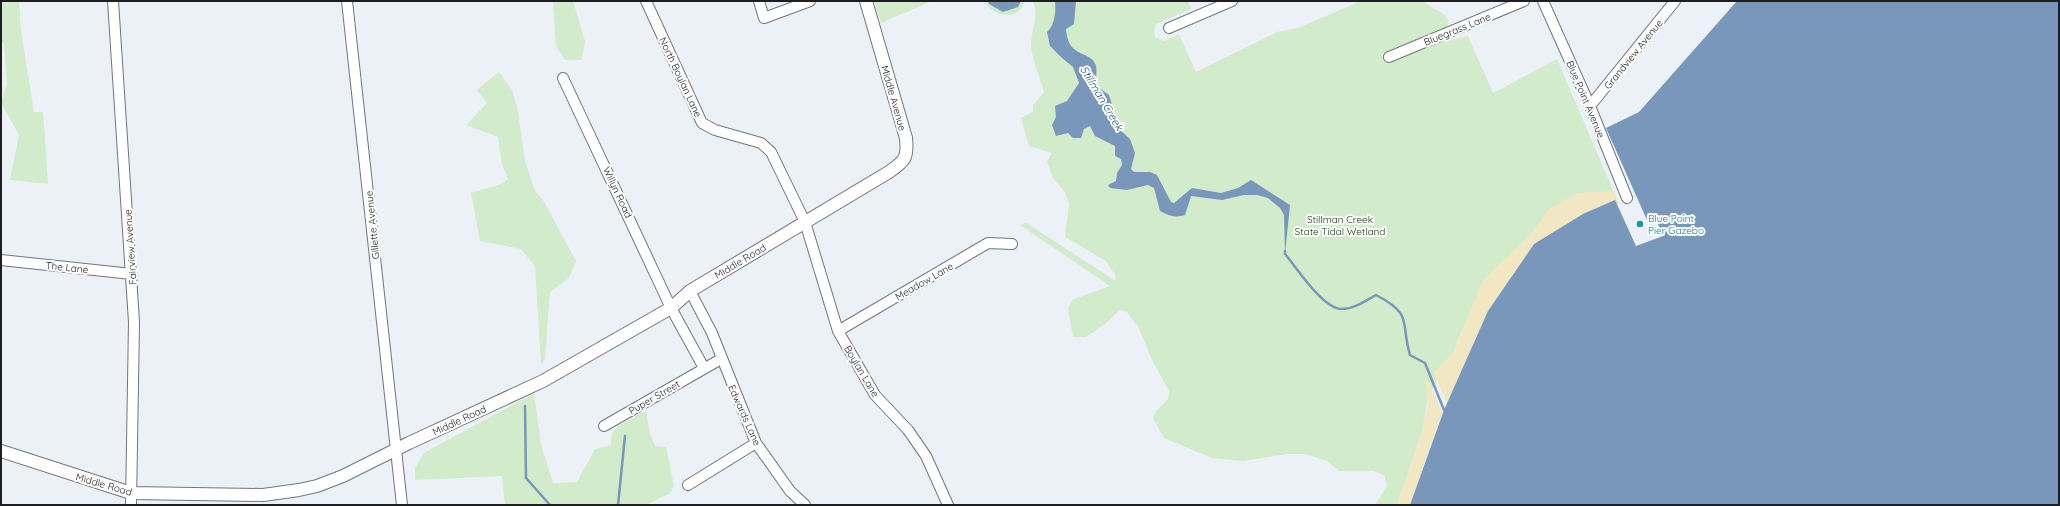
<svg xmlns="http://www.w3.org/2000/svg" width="2060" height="506" font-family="Quicksand,sans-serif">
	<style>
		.green { fill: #d1ebcb }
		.sand { fill: #f1e7c2 }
		.water { fill: #7897ba }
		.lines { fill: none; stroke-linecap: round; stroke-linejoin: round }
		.stream { stroke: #7897ba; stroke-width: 2.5 }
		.minor-casing { stroke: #72767c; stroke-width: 12 }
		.major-casing { stroke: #72767c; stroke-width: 14 }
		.minor { stroke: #fff; stroke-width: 10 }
		.major { stroke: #fff; stroke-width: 12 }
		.culture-dot { fill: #0f9aa8; stroke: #fefefe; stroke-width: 1.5 }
		.labels { text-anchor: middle; stroke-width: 4; stroke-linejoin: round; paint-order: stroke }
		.street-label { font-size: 10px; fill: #1d1e21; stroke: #fefefe }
		.culture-label { font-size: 10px; fill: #0d838f; stroke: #fefefe; text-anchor: start }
		.park-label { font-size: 10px; fill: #0a3400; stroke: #fefefe }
		.water-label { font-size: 11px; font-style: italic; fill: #2a5887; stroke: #fefefe }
	</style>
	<rect width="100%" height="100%" fill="#ecf1f8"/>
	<path class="green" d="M1 1H19L21 31 34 112H43L48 184 10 180 19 135 1 103 7 84 4 44 1 41Z
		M553 1H573L585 41 582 60H565L556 46Z
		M874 1H932L881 23Z
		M984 1H1024C1020 22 993 17 984 1Z
		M1033 1H1188L1191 9 1156 24 1154 30 1155 37 1164 41 1179 34 1196 72 1277 32 1298 28 1361 1H1422L1445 15 1449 22 1447 28 1438 32 1442 42 1468 36 1493 93 1557 59 1619 204 1586 213 1564 223 1526 251 1462 330 1453 353 1446 361 1428 398 1422 432 1397 505H1375L1387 486 1384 475 1373 471H1339L1327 461 1305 454H1287L1243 461 1212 458 1164 438 1153 418 1156 411 1168 399 1169 391 1152 360 1139 328 1127 312 1120 310 1105 324 1086 337H1073L1068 309 1072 300 1110 286 1020 225 1026 223 1116 281 1115 275 1106 261 1065 237 1069 204 1065 192 1053 178 1047 162 1052 153 1029 146 1021 118 1033 112V105L1044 92C1040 78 1033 61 1031 47 1030 31 1040 18 1033 1Z
		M499 72 512 90 518 111 525 161 535 191 543 200 576 261 569 278 550 292 545 359 541 364 535 266 521 249 480 241 471 193 501 184 508 179 502 164 498 137 466 125 487 103 477 90Z
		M534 393 541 445 553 483 577 482 595 449 611 445 612 433 618 426 646 410 650 434 655 446 666 447 674 486 669 494 645 505H505L502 476 415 480V468L424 453Z"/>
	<path class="sand" d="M1616 191 1615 200 1583 214 1534 244 1488 311 1447 403 1433 373 1453 353 1483 280 1529 236 1550 208 1578 193Z
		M1425 378 1430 384 1442 413 1410 505H1397L1422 432 1428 402Z"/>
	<path class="water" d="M988 1H1021L1018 7 1003 12 989 4Z
		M1055 1H1076L1074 24 1066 29C1068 60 1091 49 1096 66 1097 71 1096 79 1095 85L1109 95 1112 105 1113 118 1118 128 1130 139 1135 153 1131 169 1134 172H1150L1157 175 1171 202 1174 203 1192 188 1221 193 1238 188 1251 180 1290 205 1285 254 1284 215 1280 208 1268 198 1257 195H1244L1222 200 1191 196 1185 215C1175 218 1169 216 1160 211L1154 188 1148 185 1127 190 1110 188 1108 185 1116 181 1117 173 1122 165 1121 159 1115 156V146L1095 136 1090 126 1084 129 1081 138H1073L1068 133 1056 136 1052 125 1056 117 1055 106 1067 101 1079 83 1073 67 1062 58 1050 46 1047 32C1055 25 1056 11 1055 1Z
		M1737 1H2059V505H1410L1444 410 1488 311 1534 244 1583 214 1615 200 1636 246 1663 236 1655 217 1647 220 1606 128 1639 112Z"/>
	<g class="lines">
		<path class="stream" d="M1285 251V254C1297 268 1323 309 1342 309 1354 309 1365 301 1376 295 1414 315 1400 321 1410 355L1425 363 1444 410
			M525 406 526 478 550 505
			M618 505 625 436"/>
		<defs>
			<path id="minor" d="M113 1 134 322 131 505
				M347 1 402 505
				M646 1 702 123 715 130 761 143 771 152 805 222 838 331 875 395 908 430 926 456 948 505
				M759 1 764 18 810 1
				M1543 1 1590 106 1627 198
				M1169 28 1232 1
				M1389 57 1524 1
				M563 78 671 308 704 368
				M1590 106 1675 1
				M1 260 132 274
				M690 291 712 333 756 443 790 491 805 505
				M838 331 988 243 1012 244
				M604 426 721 359
				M688 485 756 443"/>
			<path id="major" d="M1 451 131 493 263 495 299 490 317 486 343 476 409 443 543 381 671 308 690 291 889 172C905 161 908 158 906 138L866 1"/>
		</defs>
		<use href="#minor" class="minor-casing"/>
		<use href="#major" class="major-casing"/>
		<use href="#minor" class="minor"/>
		<use href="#major" class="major"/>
	</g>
	<circle class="culture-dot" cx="1640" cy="224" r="4"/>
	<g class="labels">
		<g class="street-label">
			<text transform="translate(1457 29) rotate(-22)" y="4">Bluegrass Lane</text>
			<text transform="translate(1633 54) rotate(-51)" y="4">Grandview Avenue</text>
			<text transform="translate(681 77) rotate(65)" y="4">North Boylan Lane</text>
			<text transform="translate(894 98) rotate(74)" y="4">Middle Avenue</text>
			<text transform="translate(1586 99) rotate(67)" y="4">Blue Point Avenue</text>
			<text transform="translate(618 192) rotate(65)" y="4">Willyn Road</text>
			<text transform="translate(372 225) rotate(-96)" y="4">Gillette Avenue</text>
			<text transform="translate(130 247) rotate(-94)" y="4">Fairview Avenue</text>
			<text transform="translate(740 261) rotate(-31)" y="4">Middle Road</text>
			<text transform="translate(67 267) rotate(6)" y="4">The Lane</text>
			<text transform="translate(924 281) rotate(-30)" y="4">Meadow Lane</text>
			<text transform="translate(862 371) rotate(59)" y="4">Boylan Lane</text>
			<text transform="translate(654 397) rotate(-30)" y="4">Puper Street</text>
			<text transform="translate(745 415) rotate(66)" y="4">Edwards Lane</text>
			<text transform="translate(459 420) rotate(-25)" y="4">Middle Road</text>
			<text transform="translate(104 484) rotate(16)" y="4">Middle Road</text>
		</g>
		<g class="culture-label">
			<text x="1648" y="222">Blue Point<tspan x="1648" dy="12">Pier Gazebo</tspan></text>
		</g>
		<g class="park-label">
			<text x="1340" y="223">Stillman Creek<tspan x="1340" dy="12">State Tidal Wetland</tspan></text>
		</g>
		<g class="water-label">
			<text transform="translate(1102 98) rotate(59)" y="4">Stillman Creek</text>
		</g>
	</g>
	<rect width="2060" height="506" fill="none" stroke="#1d1e21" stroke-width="4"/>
</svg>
